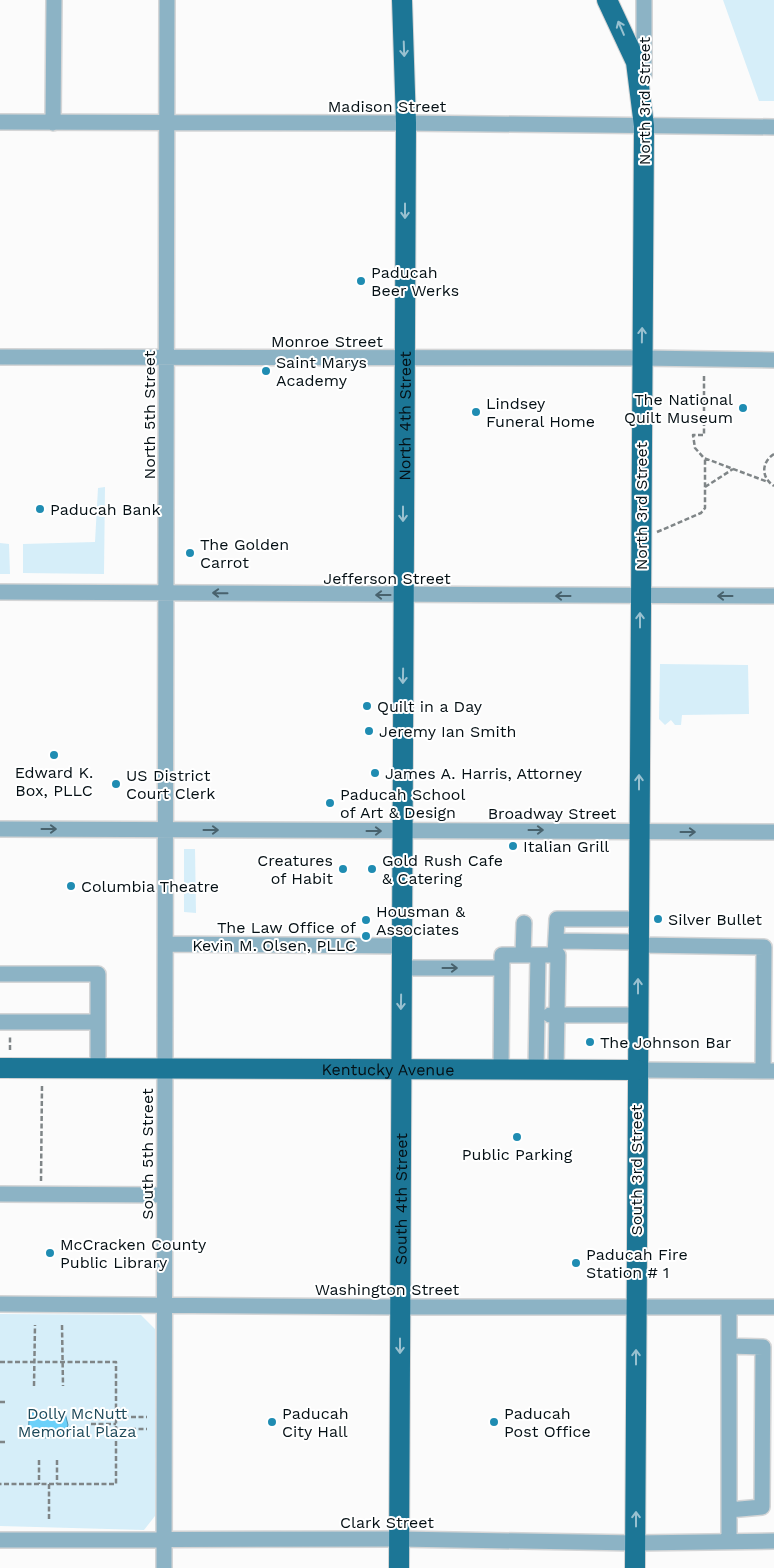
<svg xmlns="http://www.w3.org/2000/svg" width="774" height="1568" font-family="'Work Sans',sans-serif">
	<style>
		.green { fill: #d6eef9 }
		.water { fill: #6bd0f9; stroke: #4c96b5 }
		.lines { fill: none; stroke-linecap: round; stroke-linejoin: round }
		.minor-casing { stroke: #d4d5d6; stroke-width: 18 }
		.major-casing { stroke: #d4d5d6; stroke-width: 22 }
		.path { stroke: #7f8587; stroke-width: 2.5; stroke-dasharray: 5 2.5; stroke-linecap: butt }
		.minor { stroke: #8cb3c5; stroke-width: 15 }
		.major { stroke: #1c7696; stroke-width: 20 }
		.oneway { stroke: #99c1d0 }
		.oneway2 { stroke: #48626d }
		.poi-dot { fill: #1f8cb2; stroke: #fff; stroke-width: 2 }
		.labels { text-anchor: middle; stroke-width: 4; stroke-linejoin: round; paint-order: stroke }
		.street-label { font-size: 16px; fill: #051015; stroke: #fff }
		.poi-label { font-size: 16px; fill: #051015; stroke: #fff; text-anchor: start }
		.park-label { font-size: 16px; fill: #1d495a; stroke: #fff }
	</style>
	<rect width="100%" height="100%" fill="#fbfbfb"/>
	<path class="green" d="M723 0H774V101H759Z
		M105 487 104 574 23 573V544L95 542 98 488Z
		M0 543 9 544 10 574H0Z
		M660 664 748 665 749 714 682 715 681 725H675L671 720 665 725 659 719Z
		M184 849H195L196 913 184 912Z
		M0 1314 141 1315 155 1329V1516L144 1530 0 1526Z"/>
	<path class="water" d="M42 1411 65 1413 68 1425 64 1435 46 1438 31 1435C28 1427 28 1421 31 1413Z"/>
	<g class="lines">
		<defs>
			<path id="minor" d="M644 76V0
				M0 122 406 123 774 127
				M53 123 54 0
				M0 357 641 358 774 360
				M0 592 774 596
				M0 829 774 832
				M556 941 639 942
				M166 944 401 946
				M639 945 764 947 763 1071
				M523 955 524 923
				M538 955H558L556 1070
				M555 955 557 919H639
				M401 968H502
				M0 974H98V1068
				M550 1015H638
				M0 1022H98
				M501 1070 502 955H538L536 1070
				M638 1070 774 1071
				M0 1194 164 1195
				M0 1304 400 1307H774
				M729 1510 762 1507 763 1347 729 1346
				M0 1540 399 1539 635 1543 774 1541
				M729 1542V1307
				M164 1568 167 0"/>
			<g id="major">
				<path d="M607 0 636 62 644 126 635 1568"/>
				<path id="s1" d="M0 1068 638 1070"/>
				<path id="s2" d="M399 1568 406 123 402 0"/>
			</g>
		</defs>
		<use href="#minor" class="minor-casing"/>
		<use href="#major" class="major-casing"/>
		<path class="path" d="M704 376V435H693L695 448 704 458 768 482
			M774 454C761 462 761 478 774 486
			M705 487 733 469
			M657 532 701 513 705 508V458
			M10 1050V1036
			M41 1181 42 1085
			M62 1325 63 1386
			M0 1362H116V1484H0
			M34 1386 35 1325
			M0 1402H6
			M116 1417H147
			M91 1424H116
			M116 1429H147
			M0 1442H6
			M39 1460V1484
			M57 1460V1484
			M49 1519V1484"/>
		<use href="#minor" class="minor"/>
		<use href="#major" class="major"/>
	</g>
	<defs><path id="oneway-shaft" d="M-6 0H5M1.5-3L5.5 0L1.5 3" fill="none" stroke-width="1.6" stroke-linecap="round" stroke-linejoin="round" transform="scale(1.25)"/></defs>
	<g class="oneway">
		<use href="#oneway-shaft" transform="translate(621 28) rotate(-113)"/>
		<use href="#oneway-shaft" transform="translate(404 49) rotate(88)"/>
		<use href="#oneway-shaft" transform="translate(405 211) rotate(90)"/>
		<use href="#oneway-shaft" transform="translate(642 335) rotate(-89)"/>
		<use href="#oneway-shaft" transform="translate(403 514) rotate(90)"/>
		<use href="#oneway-shaft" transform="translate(640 620) rotate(-90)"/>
		<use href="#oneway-shaft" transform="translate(403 676) rotate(91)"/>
		<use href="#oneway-shaft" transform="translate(639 782) rotate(-90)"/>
		<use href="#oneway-shaft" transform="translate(638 986) rotate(-90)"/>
		<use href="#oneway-shaft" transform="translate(401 1002) rotate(91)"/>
		<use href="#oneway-shaft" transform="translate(400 1346) rotate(90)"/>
		<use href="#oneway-shaft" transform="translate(636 1357) rotate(-90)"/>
		<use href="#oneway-shaft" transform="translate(636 1519) rotate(-90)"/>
	</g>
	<g class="oneway2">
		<use href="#oneway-shaft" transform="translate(220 593) rotate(-179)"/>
		<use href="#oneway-shaft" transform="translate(383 595) rotate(180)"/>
		<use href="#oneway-shaft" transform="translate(563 596) rotate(-180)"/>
		<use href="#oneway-shaft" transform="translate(725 596) rotate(-180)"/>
		<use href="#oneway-shaft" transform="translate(49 829)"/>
		<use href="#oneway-shaft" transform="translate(211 830)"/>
		<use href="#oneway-shaft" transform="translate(536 830)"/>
		<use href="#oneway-shaft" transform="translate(374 831)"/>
		<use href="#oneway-shaft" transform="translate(688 832)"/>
		<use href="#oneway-shaft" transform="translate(450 968)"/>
	</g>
	<g class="poi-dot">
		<circle cx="361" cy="281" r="5"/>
		<circle cx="266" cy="371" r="5"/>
		<circle cx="743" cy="408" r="5"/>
		<circle cx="476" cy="412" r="5"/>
		<circle cx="40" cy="509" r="5"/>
		<circle cx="190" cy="553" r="5"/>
		<circle cx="367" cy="706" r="5"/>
		<circle cx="369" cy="731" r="5"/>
		<circle cx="54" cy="755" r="5"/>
		<circle cx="375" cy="773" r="5"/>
		<circle cx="116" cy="784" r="5"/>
		<circle cx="330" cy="803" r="5"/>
		<circle cx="513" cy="846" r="5"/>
		<circle cx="343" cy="869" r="5"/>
		<circle cx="372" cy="869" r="5"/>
		<circle cx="71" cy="886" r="5"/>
		<circle cx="658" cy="919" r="5"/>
		<circle cx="366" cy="920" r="5"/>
		<circle cx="366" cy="936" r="5"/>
		<circle cx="590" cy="1042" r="5"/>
		<circle cx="517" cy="1137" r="5"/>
		<circle cx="50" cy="1253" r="5"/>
		<circle cx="576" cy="1263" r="5"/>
		<circle cx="272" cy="1422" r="5"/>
		<circle cx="494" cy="1422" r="5"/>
	</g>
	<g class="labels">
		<g class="street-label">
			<text transform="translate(644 101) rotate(-90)" y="6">North 3rd Street</text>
			<text x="387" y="112">Madison Street</text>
			<text x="327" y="347">Monroe Street</text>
			<text transform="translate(149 415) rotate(-90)" y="6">North 5th Street</text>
			<text dy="6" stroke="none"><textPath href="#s2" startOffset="1152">North 4th Street</textPath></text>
			<text transform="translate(641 506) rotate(-90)" y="6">North 3rd Street</text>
			<text x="387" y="584">Jefferson Street</text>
			<text x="552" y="819">Broadway Street</text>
			<text dy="6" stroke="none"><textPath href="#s1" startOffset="388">Kentucky Avenue</textPath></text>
			<text transform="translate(147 1154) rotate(-90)" y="6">South 5th Street</text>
			<text transform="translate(636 1170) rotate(-90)" y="6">South 3rd Street</text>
			<text dy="6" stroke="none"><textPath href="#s2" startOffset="369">South 4th Street</textPath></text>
			<text x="387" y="1295">Washington Street</text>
			<text x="387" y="1528">Clark Street</text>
		</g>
		<g class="poi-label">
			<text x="371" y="278">Paducah<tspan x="371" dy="18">Beer Werks</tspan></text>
			<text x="276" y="368">Saint Marys<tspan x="276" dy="18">Academy</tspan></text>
			<text x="733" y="405" text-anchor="end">The National<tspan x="733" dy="18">Quilt Museum</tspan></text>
			<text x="486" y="409">Lindsey<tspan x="486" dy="18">Funeral Home</tspan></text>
			<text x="50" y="515">Paducah Bank</text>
			<text x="200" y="550">The Golden<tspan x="200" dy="18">Carrot</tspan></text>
			<text x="377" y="712">Quilt in a Day</text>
			<text x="379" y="737">Jeremy Ian Smith</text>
			<text x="54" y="778" text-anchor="middle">Edward K.<tspan x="54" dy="18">Box, PLLC</tspan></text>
			<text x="385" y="779">James A. Harris, Attorney</text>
			<text x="126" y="781">US District<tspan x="126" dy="18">Court Clerk</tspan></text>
			<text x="340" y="800">Paducah School<tspan x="340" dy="18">of Art &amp; Design</tspan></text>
			<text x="523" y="852">Italian Grill</text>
			<text x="333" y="866" text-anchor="end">Creatures<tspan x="333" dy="18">of Habit</tspan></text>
			<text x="382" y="866">Gold Rush Cafe<tspan x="382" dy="18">&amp; Catering</tspan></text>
			<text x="81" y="892">Columbia Theatre</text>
			<text x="376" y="917">Housman &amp;<tspan x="376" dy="18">Associates</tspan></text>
			<text x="668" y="925">Silver Bullet</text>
			<text x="356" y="933" text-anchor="end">The Law Office of<tspan x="356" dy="18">Kevin M. Olsen, PLLC</tspan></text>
			<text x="600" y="1048">The Johnson Bar</text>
			<text x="517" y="1160" text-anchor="middle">Public Parking</text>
			<text x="60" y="1250">McCracken County<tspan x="60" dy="18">Public Library</tspan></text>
			<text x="586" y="1260">Paducah Fire<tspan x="586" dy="18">Station # 1</tspan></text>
			<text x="282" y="1419">Paducah<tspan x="282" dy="18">City Hall</tspan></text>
			<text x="504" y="1419">Paducah<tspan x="504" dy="18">Post Office</tspan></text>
		</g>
		<g class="park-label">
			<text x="77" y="1419">Dolly McNutt<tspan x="77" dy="18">Memorial Plaza</tspan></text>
		</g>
	</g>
</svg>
